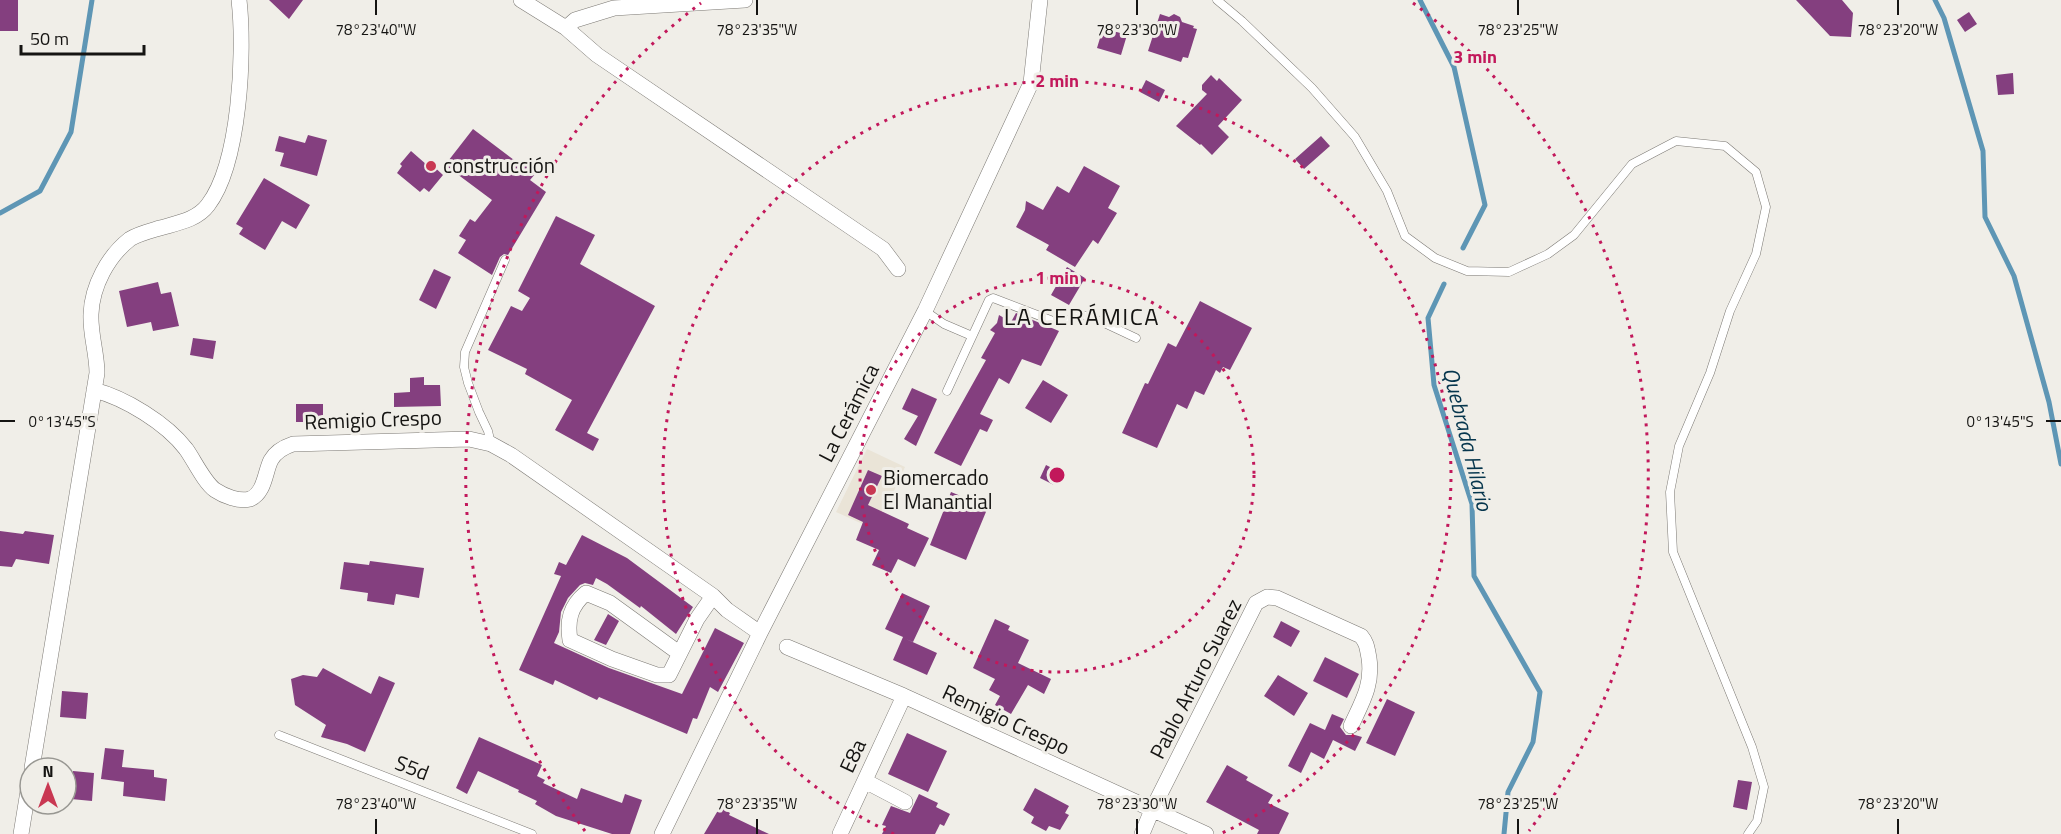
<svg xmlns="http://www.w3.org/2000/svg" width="2061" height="834" font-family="'Titillium Web',sans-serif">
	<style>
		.built { fill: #eae4d7 }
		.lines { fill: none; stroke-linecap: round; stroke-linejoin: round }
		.stream { stroke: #5e96b5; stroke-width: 5 }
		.building { fill: #843f7f }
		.lane-casing { stroke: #7c7974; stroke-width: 9 }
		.street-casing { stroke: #7c7974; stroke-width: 16 }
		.lane { stroke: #fff; stroke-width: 8 }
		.street { stroke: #fff; stroke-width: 15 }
		.ticks { fill: none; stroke: #151412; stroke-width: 2 }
		.ring { fill: none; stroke: #c2185b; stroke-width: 3; stroke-dasharray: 3 6 }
		.poi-dot { fill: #c93852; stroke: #f0eee8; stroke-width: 2 }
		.labels { text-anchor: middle; stroke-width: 6; stroke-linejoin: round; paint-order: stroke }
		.poi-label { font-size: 21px; fill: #151412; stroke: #f0eee8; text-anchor: start }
		.street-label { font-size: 21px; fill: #151412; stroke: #f0eee8 }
		.water-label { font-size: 22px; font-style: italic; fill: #06364d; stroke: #f0eee8 }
		.quarter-label { font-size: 24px; letter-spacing: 1.5px; fill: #151412; stroke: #f0eee8 }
		.ticks-label { font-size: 15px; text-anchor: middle; fill: #151412; stroke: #f0eee8; stroke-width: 6; stroke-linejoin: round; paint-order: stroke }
		.centre { fill: #c2185b; stroke: #f0eee8; stroke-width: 3 }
		.ring-label { font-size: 18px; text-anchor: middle; font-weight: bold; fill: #c2185b; stroke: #f0eee8; stroke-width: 6; stroke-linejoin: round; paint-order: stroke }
	</style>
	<rect width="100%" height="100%" fill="#f0eee8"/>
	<path class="built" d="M867 449 905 467 876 530 836 512Z"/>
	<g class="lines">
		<path class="stream" d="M1420 0 1454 67 1485 205 1463 248
			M1935 0 1944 18 1983 151 1985 217 2014 276 2049 402 2061 464
			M0 213 40 191 71 132 92 0
			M1444 284 1428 318 1434 385 1472 504 1474 576 1540 692 1533 742 1508 792 1504 834"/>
	</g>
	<path class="building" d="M0 0H18V31H0Z
		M269 0H303L289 19Z
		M1796 0H1842L1853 13 1851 37 1830 36Z
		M1969 12 1977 24 1965 32 1957 20Z
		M1160 14 1169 17 1174 14 1180 17 1182 22 1194 26 1193 28 1197 29 1188 58 1183 57 1181 62 1148 51Z
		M1103 28 1127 35 1121 55 1097 48Z
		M2013 73 2014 94 1998 95 1996 75Z
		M1211 75 1217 81 1219 78 1242 100 1218 126 1229 137 1212 155 1201 144 1200 145 1176 126 1207 94 1202 90V85Z
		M1146 80 1165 90 1159 102 1140 92Z
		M473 129 518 163 520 161 536 173 530 180 546 192 508 255 504 254 500 257 492 275 458 253 466 240 459 236 470 219 475 222 492 200 445 165Z
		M308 135 327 140 317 176 280 166 284 153 275 151 279 136 305 143Z
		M1321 136 1330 146 1304 169 1295 159Z
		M411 151 427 165 429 162 443 175 429 192 424 188 420 192 397 173 402 166 400 164Z
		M1084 166 1120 186 1108 208 1117 213 1098 244 1093 240 1075 267 1046 250 1049 245 1016 227 1025 210 1026 201 1043 210 1057 186 1069 193Z
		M264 178 310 205 296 229 282 221 265 250 239 234 243 228 236 224Z
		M556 216 595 235 580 264 655 306 587 433 599 439 593 451 555 430 572 400 525 374 527 369 488 350 511 306 522 311 530 298 518 291Z
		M1067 267 1085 278 1069 305 1051 295Z
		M434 269 451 277 436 309 419 300Z
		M158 282 161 294 171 292 179 326 153 331 151 322 127 327 119 291Z
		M1200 301 1252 328 1230 370 1223 367 1220 373 1216 370 1204 395 1195 391 1187 409 1177 404 1157 448 1122 433 1145 383 1148 384 1168 343 1176 347Z
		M1016 313 1059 331 1041 366 1022 359 1009 384 999 378 980 414 993 420 987 432 980 429 961 466 934 453 986 360 981 358 995 333 990 330 997 323 999 315 1011 322Z
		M193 338 216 341 213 359 190 355Z
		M424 377V385H440L441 406 394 407V393L410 392V378Z
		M1043 380 1068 395 1051 423 1025 408Z
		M912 388 937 399 916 446 904 439 918 416 902 409Z
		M296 404H323V422H296Z
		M1046 465 1060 472 1054 485 1040 478Z
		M868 470 882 476 868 505 909 524 907 528 929 538 915 567 898 559 891 573 872 565 879 550 856 540 863 522 848 515Z
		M951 492 988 507 966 560 930 545Z
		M0 531 23 534 25 531 54 535 49 564 16 559 12 567 0 566Z
		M582 535 627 558 693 607 676 634 641 606 640 608 607 584 596 578 593 585 585 583 580 585 568 598 561 612 559 632 554 643 609 668 682 694 715 628 744 643 718 692 710 687 697 719 693 718 687 734 599 697 597 700 555 680 553 685 519 670 561 576 554 574 559 562 566 565Z
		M370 561 424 568 419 598 396 594 394 605 367 601 368 593 340 589 344 562 369 565Z
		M902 593 930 606 913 642 906 639 937 653 927 675 893 660 903 637 885 629Z
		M608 614 619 621 606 645 594 640Z
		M995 619 1010 626 1008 630 1029 640 1018 663 1051 679 1044 694 1028 685 1011 714 995 705 1000 696 989 690 995 679 973 668Z
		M1281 621 1300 631 1291 647 1273 637Z
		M1325 657 1359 674 1347 698 1313 681Z
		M323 668 371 694 379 676 395 683 365 752 347 744 321 737 326 725 295 705 291 679 303 675 317 677Z
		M1278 675 1308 693 1294 716 1264 696Z
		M62 691 88 693 86 719 60 717Z
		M1387 699 1415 712 1395 756 1366 743Z
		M1332 714 1344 719 1340 727 1346 735H1355L1362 737 1355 751 1333 740 1324 759 1311 752 1301 773 1288 766 1310 723 1325 730Z
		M907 733 947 751 928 792 888 774Z
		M479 737 542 765 537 776 545 780 543 783 577 799 581 788 622 803 625 794 642 800 630 834H612L556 816 535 804 537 801 518 792 519 790 478 771 467 794 456 788Z
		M105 748 124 750 122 767 154 770V777L167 779 165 801 123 796 124 782 101 779Z
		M1227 765 1248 777 1246 780 1273 795 1268 803 1289 813 1279 834H1257L1259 830 1206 802Z
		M73 771 94 773 92 801 71 799Z
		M1738 780 1752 782 1747 810 1733 807Z
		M1035 788 1069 806 1065 813 1069 815 1060 830 1049 826 1046 831 1031 823 1034 817 1023 810Z
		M919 794 938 803 936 807 950 814 944 826 940 824 935 834H882L886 826 882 825 891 806 910 813Z
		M720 807 730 813 729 815 769 834H704Z"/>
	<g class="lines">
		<defs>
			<path id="lane" d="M1217 0 1242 21 1312 88 1355 137 1387 191 1405 236 1435 258 1467 271 1509 272 1548 254 1574 235 1632 164 1676 141 1725 146 1756 172 1766 207 1756 254 1730 311 1710 373 1679 446 1670 492 1673 552 1752 747 1764 787 1757 821 1748 834
				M925 311 944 324 972 336
				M947 391 989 300 993 298 1053 321H1066L1079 315 1089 316 1136 338
				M491 444 488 431 479 412 468 383 464 367 465 352 505 260
				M279 735 532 834"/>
			<path id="street" d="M521 0 566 28 597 55 883 249 898 269
				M566 28 575 20 614 8 745 0
				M94 390C125 398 166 423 186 449 194 460 204 482 215 490 224 496 239 502 250 499 265 493 265 471 271 460 276 451 284 447 293 444L469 439 491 444 511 455 713 596 727 610 760 633
				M787 647 904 696 1206 834
				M679 653 610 603 586 593C570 606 567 621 570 640L612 659 657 675H669L697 619 713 596
				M32 768 97 373C97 353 90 334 91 314 92 286 108 256 130 239 138 234 150 231 160 228 177 223 197 220 208 205 240 163 245 52 239 0
				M865 781 905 802
				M21 834 30 779
				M662 834 760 633 925 311 1031 83 1040 0
				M840 834 904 696
				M1142 834 1152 810 1256 603 1267 597 1277 598 1361 636C1367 643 1367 648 1369 658 1373 685 1362 702 1351 726"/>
		</defs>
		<use href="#lane" class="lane-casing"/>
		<use href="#street" class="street-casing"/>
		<use href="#lane" class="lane"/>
		<use href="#street" class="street"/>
	</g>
	<path class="ticks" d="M376 0V15M757 0V15M1137 0V15M1518 0V15M1898 0V15M0 421H15M2046 421H2061M376 819V834M757 819V834M1137 819V834M1518 819V834M1898 819V834"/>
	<g class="ring">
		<circle cx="1057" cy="475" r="197"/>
		<path d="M894 834A394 394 0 1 1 1220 834"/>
		<path d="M585 831A591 591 0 0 1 701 3M1413 3A591 591 0 0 1 1529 831"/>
	</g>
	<g class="poi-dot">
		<circle cx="431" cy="166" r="6"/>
		<circle cx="871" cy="490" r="6"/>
	</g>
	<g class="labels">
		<g class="poi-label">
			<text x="443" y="173">construcción</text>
			<text x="883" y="485">Biomercado<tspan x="883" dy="24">El Manantial</tspan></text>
		</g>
		<g class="street-label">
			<text transform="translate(849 413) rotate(-63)" y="7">La Cerámica</text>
			<text transform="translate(373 420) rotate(-2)" y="7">Remigio Crespo</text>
			<text transform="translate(1196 679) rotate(-63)" y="7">Pablo Arturo Suarez</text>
			<text transform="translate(1006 720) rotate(25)" y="7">Remigio Crespo</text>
			<text transform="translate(853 756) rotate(-65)" y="7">E8a</text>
			<text transform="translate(412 768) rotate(21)" y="7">S5d</text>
		</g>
		<g class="water-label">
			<text transform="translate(1468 439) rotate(76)" y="8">Quebrada Hilario</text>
		</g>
		<g class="quarter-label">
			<text x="1082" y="325">LA CERÁMICA</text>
		</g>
	</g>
	<g class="ticks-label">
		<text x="376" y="35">78°23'40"W</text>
		<text x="757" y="35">78°23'35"W</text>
		<text x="1137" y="35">78°23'30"W</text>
		<text x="1518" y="35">78°23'25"W</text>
		<text x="1898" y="35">78°23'20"W</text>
		<text x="62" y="427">0°13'45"S</text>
		<text x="2000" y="427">0°13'45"S</text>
		<text x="376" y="809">78°23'40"W</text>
		<text x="757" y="809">78°23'35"W</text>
		<text x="1137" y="809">78°23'30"W</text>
		<text x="1518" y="809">78°23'25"W</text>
		<text x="1898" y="809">78°23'20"W</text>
	</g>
	<circle cx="1057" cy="475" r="9" class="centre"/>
	<g class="ring-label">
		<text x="1475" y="63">3 min</text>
		<text x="1057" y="87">2 min</text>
		<text x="1057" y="284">1 min</text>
	</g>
	<g transform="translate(48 786)"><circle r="28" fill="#f0eee8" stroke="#989792" stroke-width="1.5"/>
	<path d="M0-4.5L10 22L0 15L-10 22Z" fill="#c93852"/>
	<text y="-9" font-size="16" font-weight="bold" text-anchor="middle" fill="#151412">N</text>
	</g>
	<path d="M21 45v9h123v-9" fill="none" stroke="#151412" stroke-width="3"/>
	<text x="30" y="45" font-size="18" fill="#151412" stroke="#f0eee8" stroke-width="4.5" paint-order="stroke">50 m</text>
</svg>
